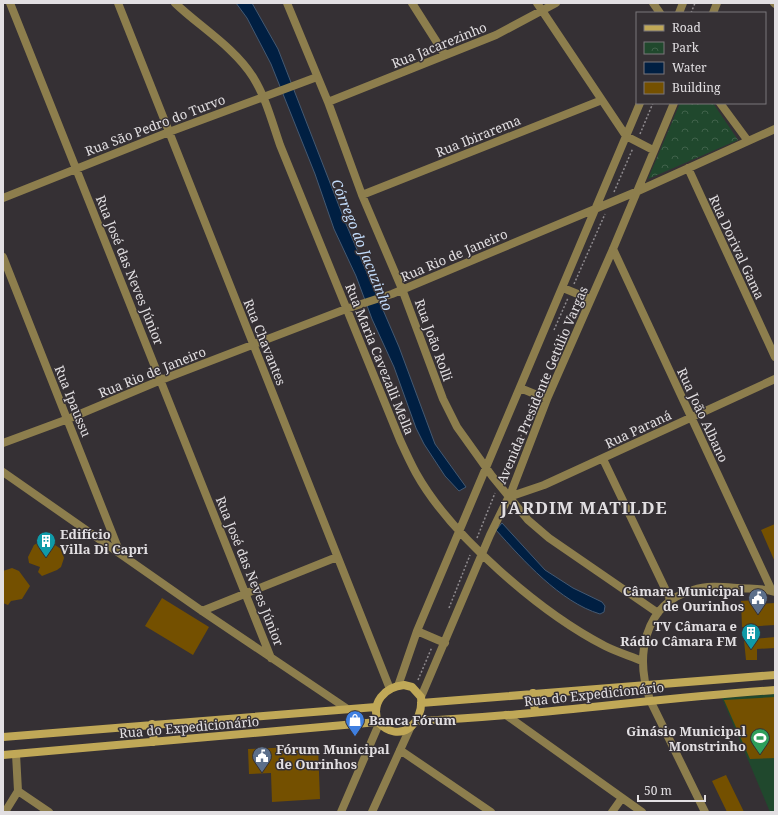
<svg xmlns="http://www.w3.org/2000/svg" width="778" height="815" font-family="'Noto Serif',serif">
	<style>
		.park { fill: url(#park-crowns) }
		.pitch { fill: #20482d }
		.water { fill: #001f42; stroke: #445972 }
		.building { fill: #745000 }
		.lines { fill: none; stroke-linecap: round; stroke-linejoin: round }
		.path { stroke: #8e8a8e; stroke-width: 1.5; stroke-dasharray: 2 2; stroke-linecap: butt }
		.street { stroke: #8d7e4d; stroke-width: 8 }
		.secondary { stroke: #c0a857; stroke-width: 8 }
		.labels { text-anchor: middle; stroke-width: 3; stroke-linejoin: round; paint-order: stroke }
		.street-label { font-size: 13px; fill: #e2dfe2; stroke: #353034 }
		.poi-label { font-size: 13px; font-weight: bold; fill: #e2dfe2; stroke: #353034; text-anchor: start }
		.water-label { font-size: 14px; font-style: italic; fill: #c2dbfa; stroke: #353034 }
		.district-label { font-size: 17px; font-weight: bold; letter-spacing: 1px; fill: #e2dfe2; stroke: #353034 }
	</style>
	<defs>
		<pattern id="park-crowns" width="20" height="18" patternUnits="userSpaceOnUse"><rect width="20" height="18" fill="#20482d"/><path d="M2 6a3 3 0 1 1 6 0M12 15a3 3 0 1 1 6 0" fill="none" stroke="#40624b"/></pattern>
	</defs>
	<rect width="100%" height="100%" fill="#353034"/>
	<path class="park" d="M680 103H713L738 140 648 179Z"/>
	<path class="pitch" d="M775 694V812H770L722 698Z"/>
	<path class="water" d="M236 3H252L278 49 346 224 399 347 435 444 466 487 459 491 445 476 424 444 416 428 394 367 372 319 356 276 334 229 315 174 271 64 247 18Z
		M502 523 545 570 573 588 602 602 605 606 604 612 600 614C560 602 523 560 496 530Z"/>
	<path class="building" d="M775 524V562L761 530Z
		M44 539H51L56 542 55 545 61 549 64 558 61 567 57 570 42 576 38 572 40 567 29 563 28 557 34 545Z
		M12 568 19 571 30 586 22 599 11 601 8 605 3 603V571Z
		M162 598 209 627 193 655 145 626Z
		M756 600V604L775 603V625L742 627 741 601Z
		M775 637V648L757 649V660H746L744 640Z
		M775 697V758L750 759 724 700Z
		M318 746 320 799 272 802 271 773 249 774 248 749Z
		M726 775 744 812H727L712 781Z"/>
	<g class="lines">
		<path class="path" d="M691 13 695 3
			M640 134 653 103
			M614 192 633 148
			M574 284 605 214
			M554 330 568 298
			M503 477 535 404
			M477 538 495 493
			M449 608 470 555
			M418 680 432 647"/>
		<path class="street" d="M10 3 271 658
			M118 3 390 689
			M175 3C200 27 234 47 253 77 266 98 272 122 280 145L400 440C405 451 410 462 416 473 451 536 541 613 605 646 617 652 630 656 642 661
			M287 3 328 102 362 195 402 289 443 399 457 427 492 476 528 520 549 538 658 613
			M412 3 445 55
			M537 3 626 136 653 150
			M653 3 660 13
			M774 3 775 4
			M679 13 683 3
			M713 13 717 3
			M328 102 496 35 556 3
			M720 103 748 141
			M688 168 775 357
			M362 195 602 100
			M3 198 169 132 317 77
			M613 249 772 591
			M3 257 120 553
			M563 288 590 299
			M520 388 547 399
			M3 443 68 419 161 380 346 309 392 294 638 191 775 129
			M603 459 671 601
			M3 472 202 611 346 708
			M509 497 544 485 775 379
			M202 611 337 557
			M417 631 445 643
			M398 686 417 631 640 103
			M421 697 490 535 512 490 547 399 613 249 674 103
			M506 715 642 812
			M400 750 491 812
			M18 791 49 812
			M5 812 18 791 16 754
			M341 812 379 724
			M372 812 411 726
			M612 812 622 798
			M705 812 650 700C635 657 643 604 693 590 708 585 724 587 739 588 750 589 764 588 775 592"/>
		<path class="secondary" d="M404 685 412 687 421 697C424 724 400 745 378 722 371 703 384 687 404 685Z
			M533 693 535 712
			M421 703 775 675
			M416 721C536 716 655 698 775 690
			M152 724 154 742
			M3 737 376 707
			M3 755 378 722"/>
	</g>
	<defs>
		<symbol id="building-pin" viewBox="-11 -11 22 30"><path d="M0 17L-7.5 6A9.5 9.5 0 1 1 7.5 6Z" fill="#0f9aa8" stroke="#353034"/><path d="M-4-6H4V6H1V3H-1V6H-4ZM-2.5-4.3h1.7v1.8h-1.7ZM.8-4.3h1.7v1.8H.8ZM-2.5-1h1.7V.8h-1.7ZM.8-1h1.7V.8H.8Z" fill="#fff"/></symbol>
		<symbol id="civic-pin" viewBox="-11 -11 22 30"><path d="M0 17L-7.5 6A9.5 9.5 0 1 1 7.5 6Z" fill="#5c6f8a" stroke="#353034"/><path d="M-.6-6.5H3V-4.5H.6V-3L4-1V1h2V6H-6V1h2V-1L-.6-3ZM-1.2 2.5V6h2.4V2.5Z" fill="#fff"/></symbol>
		<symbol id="shop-pin" viewBox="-11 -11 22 30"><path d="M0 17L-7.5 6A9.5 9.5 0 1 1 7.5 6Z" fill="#3f7fe0" stroke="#353034"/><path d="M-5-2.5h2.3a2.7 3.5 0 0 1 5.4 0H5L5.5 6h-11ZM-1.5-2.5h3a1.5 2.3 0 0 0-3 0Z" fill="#fff"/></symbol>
		<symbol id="stadium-pin" viewBox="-11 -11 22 30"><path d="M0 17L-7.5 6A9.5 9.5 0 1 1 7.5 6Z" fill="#2e9e5b" stroke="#353034"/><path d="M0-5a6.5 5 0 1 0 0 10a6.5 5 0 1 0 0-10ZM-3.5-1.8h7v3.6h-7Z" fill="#fff"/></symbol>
	</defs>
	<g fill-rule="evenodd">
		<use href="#building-pin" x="35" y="530" width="22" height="30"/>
		<use href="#civic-pin" x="747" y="587" width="22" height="30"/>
		<use href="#building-pin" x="740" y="622" width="22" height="30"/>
		<use href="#shop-pin" x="344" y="709" width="22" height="30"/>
		<use href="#stadium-pin" x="749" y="727" width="22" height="30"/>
		<use href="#civic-pin" x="251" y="745" width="22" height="30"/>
	</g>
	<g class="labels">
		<g class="street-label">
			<text transform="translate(439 45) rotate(-22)" y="5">Rua Jacarezinho</text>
			<text transform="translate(155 125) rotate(-21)" y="5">Rua São Pedro do Turvo</text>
			<text transform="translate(478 136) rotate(-22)" y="5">Rua Ibirarema</text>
			<text transform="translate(737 247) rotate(65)" y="5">Rua Dorival Gama</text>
			<text transform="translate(454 255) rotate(-23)" y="5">Rua Rio de Janeiro</text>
			<text transform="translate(130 270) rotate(68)" y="5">Rua José das Neves Júnior</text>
			<text transform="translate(434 340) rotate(70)" y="5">Rua João Rolli</text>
			<text transform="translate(265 342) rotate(68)" y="5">Rua Chavantes</text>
			<text transform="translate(380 359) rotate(68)" y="5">Rua Maria Cavezalli Mella</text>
			<text transform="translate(152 372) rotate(-22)" y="5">Rua Rio de Janeiro</text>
			<text transform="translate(542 385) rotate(-67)" y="5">Avenida Presidente Getúlio Vargas</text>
			<text transform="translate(73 401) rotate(68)" y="5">Rua Ipaussu</text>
			<text transform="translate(703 415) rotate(65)" y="5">Rua João Albano</text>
			<text transform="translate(638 429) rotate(-25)" y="5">Rua Paraná</text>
			<text transform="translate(250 571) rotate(68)" y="5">Rua José das Neves Júnior</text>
			<text transform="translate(594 694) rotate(-6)" y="5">Rua do Expedicionário</text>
			<text transform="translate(189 727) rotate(-5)" y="5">Rua do Expedicionário</text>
		</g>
		<g class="poi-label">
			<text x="60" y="539">Edifício<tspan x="60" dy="15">Villa Di Capri</tspan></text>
			<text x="744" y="596" text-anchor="end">Câmara Municipal<tspan x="744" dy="15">de Ourinhos</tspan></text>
			<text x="737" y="631" text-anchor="end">TV Câmara e<tspan x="737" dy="15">Rádio Câmara FM</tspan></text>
			<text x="369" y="725">Banca Fórum</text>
			<text x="746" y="736" text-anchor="end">Ginásio Municipal<tspan x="746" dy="15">Monstrinho</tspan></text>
			<text x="276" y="754">Fórum Municipal<tspan x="276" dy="15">de Ourinhos</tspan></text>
		</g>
		<g class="water-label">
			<text transform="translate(362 245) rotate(68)" y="5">Córrego do Jacuzinho</text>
		</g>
		<g class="district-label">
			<text x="584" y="514">JARDIM MATILDE</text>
		</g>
	</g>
	<rect width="778" height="815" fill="none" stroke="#e2dfe2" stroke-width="8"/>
	<rect x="636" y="12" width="130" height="92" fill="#353034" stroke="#7a767a"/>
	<rect x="644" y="25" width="20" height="6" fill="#c0a857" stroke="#7a767a"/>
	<text x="672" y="32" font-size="12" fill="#e2dfe2">Road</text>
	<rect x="644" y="42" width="20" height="12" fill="url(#park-crowns)" stroke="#7a767a"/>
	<text x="672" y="52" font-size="12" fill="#e2dfe2">Park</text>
	<rect x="644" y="62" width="20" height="12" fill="#001f42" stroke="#7a767a"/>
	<text x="672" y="72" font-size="12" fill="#e2dfe2">Water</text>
	<rect x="644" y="82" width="20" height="12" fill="#745000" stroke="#7a767a"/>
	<text x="672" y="92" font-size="12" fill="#e2dfe2">Building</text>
	<path d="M638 795v6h67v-6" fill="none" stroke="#e2dfe2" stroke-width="2"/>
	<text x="644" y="795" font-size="12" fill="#e2dfe2" stroke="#353034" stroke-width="3" paint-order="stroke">50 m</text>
</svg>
